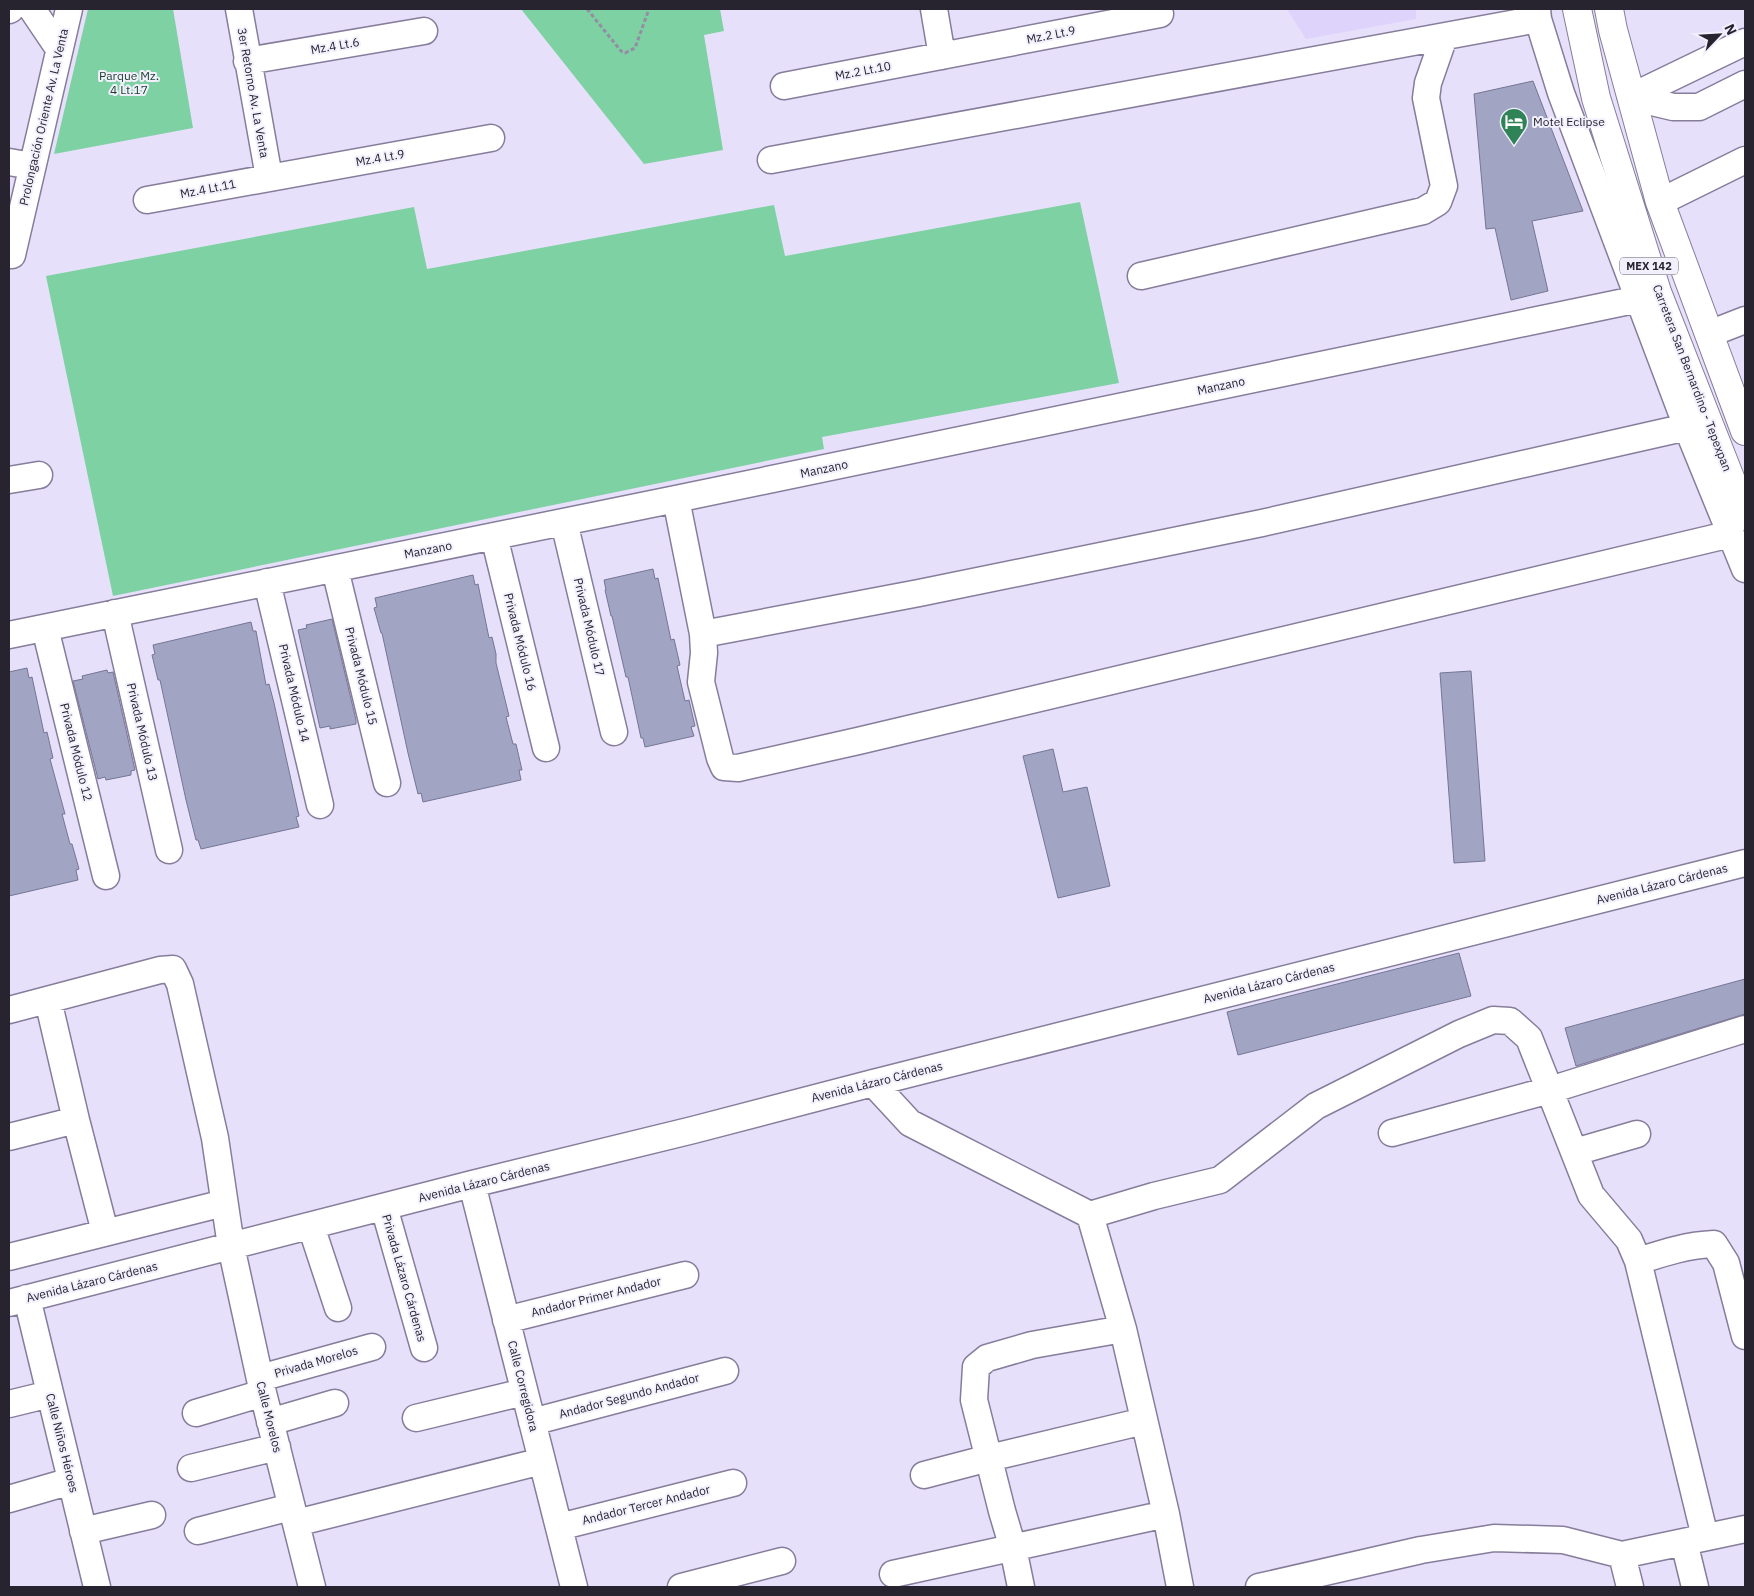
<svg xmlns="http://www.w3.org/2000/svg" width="1754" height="1596" font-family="'IBM Plex Sans',sans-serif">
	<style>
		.built { fill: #ded3fb }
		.green { fill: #7ed1a2 }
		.building { fill: #a2a4c4; stroke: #747694 }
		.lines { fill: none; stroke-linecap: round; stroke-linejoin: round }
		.minor-casing { stroke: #867d9b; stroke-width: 29 }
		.highway-casing { stroke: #867d9b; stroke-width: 30 }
		.path { stroke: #938ea3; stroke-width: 3; stroke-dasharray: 4 2.5; stroke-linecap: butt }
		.minor { stroke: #fff; stroke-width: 26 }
		.highway { stroke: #fff; stroke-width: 28 }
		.labels { text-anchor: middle; stroke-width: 4; stroke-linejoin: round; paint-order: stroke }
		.shield { fill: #f3f0fd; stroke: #64616e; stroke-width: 1 }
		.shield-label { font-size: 11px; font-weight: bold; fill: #272430 }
		.street-label { font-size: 12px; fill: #272430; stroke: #f3f0fd }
		.park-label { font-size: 12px; fill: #173d29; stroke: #f3f0fd }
		.poi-label { font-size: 12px; fill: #272430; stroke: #f3f0fd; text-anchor: start }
	</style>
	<rect width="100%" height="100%" fill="#e7e0fb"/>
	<path class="built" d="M1287 9H1416V19L1306 39Z"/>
	<path class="green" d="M88 9H173L193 128 54 154Z
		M521 9H720L724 31 704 35 723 150 644 164Z
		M1080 202 1119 383 822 437 824 449 113 596 46 276 414 207 427 269 774 205 785 256Z"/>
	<path class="building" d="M1533 81 1583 211 1532 221 1548 291 1511 300 1495 228 1486 229 1474 94Z
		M653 569 655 579 658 578 671 640 674 639 680 665 677 666 685 701 689 700 695 726 691 727 694 736 645 747 643 738H641L628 677H626L612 616H611L605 590H606L604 580Z
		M473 575 475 585 478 584 489 638 492 637 496 654V663L509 716 506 717 513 744H516L522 770H519L521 780 423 802 421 793 418 794 408 753 382 633H381L374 608 377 607 375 598Z
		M332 619 356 720V724L330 729V726L320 728 298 630 307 628 306 625Z
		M251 622 253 631H256L266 685 269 684 274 703 299 816 296 817 299 827 201 849 198 840H196L186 800 160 680H158L152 655 155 654 153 645Z
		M27 668 29 678 32 677 44 733 47 732 53 758 50 759 65 814H62L70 844H72L79 869 76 870 78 880 9 896V672Z
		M107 670 108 673 113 672 135 770 131 771V775L106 780 105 777 98 779 73 681 83 679 82 676Z
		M1471 671 1485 861 1454 863 1440 673Z
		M1053 749 1063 792 1087 787 1110 886 1058 898 1023 756Z
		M1459 953 1471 996 1238 1055 1227 1012Z
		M1745 979V1014L1576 1066 1565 1028Z"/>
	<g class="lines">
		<defs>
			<path id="minor" d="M32 9 59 49
				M239 9 269 177
				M934 9 942 56
				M1537 9 1538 19 1561 93 1687 427 1745 569
				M9 10 11 9
				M247 61 424 31
				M784 86 1160 14
				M1631 97 1745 42
				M1631 97 1673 107H1699L1745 84
				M771 160 1538 19
				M9 162 32 166
				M147 200 491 138
				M1660 202 1745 160
				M12 255 69 9
				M1141 276 1423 211 1438 202 1444 186 1426 98 1428 83 1444 37
				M1709 334 1745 320
				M9 480 39 475
				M676 499 703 634 704 653 701 682 720 758 724 767 738 768 858 741 1731 534
				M564 522 614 732
				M494 536 546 748
				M335 569 387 783
				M267 582 320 805
				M115 613 169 850
				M45 628 106 876
				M703 634 919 593 1262 523 1687 427
				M9 635 676 499 1639 299
				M48 1000 76 1120 105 1232
				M9 1010 160 970 173 969 180 984 215 1138 231 1246 263 1393 312 1587
				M873 1083 910 1123 1090 1215 1123 1329 1166 1514 1180 1587
				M1392 1133 1550 1090 1745 1029
				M9 1137 76 1120
				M1575 1152 1637 1134
				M472 1184 574 1587
				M384 1207 424 1348
				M1090 1215 1154 1196 1220 1180 1316 1106 1459 1034 1493 1020 1510 1021 1529 1038 1591 1195 1629 1240 1638 1261 1705 1537
				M311 1226 338 1308
				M9 1257 224 1203
				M1638 1261C1663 1253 1687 1245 1714 1244L1726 1263 1745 1336
				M27 1298 97 1587
				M9 1303 472 1184 693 1130 873 1083 1745 863
				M506 1320 685 1275
				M260 1378 372 1347
				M9 1404 50 1394
				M196 1413 263 1393
				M416 1418 524 1392
				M270 1422 335 1403
				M532 1422 725 1371
				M191 1468 277 1447
				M924 1475 989 1458 1144 1421
				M9 1499 71 1481
				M296 1523 542 1461
				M559 1527 733 1483
				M83 1531 152 1515
				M198 1531 291 1507
				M1684 1542 1695 1587
				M1622 1555 1630 1587
				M893 1574 1166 1514
				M681 1587 782 1561
				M1021 1587 1013 1548 1002 1511 974 1400 976 1367 987 1358 1032 1345 1123 1329
				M1259 1587 1421 1550 1494 1538 1563 1540 1622 1555 1745 1529"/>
			<path id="highway" d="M1577 9 1596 98 1657 292 1745 516
				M1609 9 1613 30 1660 202 1745 431"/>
		</defs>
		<use href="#minor" class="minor-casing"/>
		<use href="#highway" class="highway-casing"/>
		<path class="path" d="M587 9 621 51 625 53 635 48 649 9"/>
		<use href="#minor" class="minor"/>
		<use href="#highway" class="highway"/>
	</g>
	<defs>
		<symbol id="hotel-pin" viewBox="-11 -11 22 30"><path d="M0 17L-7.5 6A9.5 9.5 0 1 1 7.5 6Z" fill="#2f8356" stroke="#f3f0fd"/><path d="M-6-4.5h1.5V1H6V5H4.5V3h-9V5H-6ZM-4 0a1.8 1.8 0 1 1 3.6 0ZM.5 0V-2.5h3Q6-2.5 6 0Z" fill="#fff"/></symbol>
	</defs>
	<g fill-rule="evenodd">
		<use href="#hotel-pin" x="1498" y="106" width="32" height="43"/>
	</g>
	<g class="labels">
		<rect class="shield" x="1620" y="257.5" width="58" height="17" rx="4"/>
		<g class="shield-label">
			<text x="1649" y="270">MEX 142</text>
		</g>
		<g class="street-label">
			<text transform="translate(1051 35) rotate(-11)" y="4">Mz.2 Lt.9</text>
			<text transform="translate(335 46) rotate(-10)" y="4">Mz.4 Lt.6</text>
			<text transform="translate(863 71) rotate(-11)" y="4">Mz.2 Lt.10</text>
			<text transform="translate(253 93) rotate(80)" y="4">3er Retorno Av. La Venta</text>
			<text transform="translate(44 117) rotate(-77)" y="4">Prolongación Oriente Av. La Venta</text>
			<text transform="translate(380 158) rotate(-10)" y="4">Mz.4 Lt.9</text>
			<text transform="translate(208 189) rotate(-11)" y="4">Mz.4 Lt.11</text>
			<text transform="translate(1692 378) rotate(69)" y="4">Carretera San Bernardino - Tepexpan</text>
			<text transform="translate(1221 386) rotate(-12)" y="4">Manzano</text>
			<text transform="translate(824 469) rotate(-12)" y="4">Manzano</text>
			<text transform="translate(428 550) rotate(-11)" y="4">Manzano</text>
			<text transform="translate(589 627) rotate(77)" y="4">Privada Módulo 17</text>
			<text transform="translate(520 642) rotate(76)" y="4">Privada Módulo 16</text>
			<text transform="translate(361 676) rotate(76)" y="4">Privada Módulo 15</text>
			<text transform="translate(294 693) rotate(77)" y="4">Privada Módulo 14</text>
			<text transform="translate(142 732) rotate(77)" y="4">Privada Módulo 13</text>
			<text transform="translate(76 752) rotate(76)" y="4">Privada Módulo 12</text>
			<text transform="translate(1662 884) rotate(-14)" y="4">Avenida Lázaro Cárdenas</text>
			<text transform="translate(1269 983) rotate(-14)" y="4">Avenida Lázaro Cárdenas</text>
			<text transform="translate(877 1082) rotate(-14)" y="4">Avenida Lázaro Cárdenas</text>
			<text transform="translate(484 1182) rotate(-14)" y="4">Avenida Lázaro Cárdenas</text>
			<text transform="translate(404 1278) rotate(74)" y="4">Privada Lázaro Cárdenas</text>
			<text transform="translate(92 1282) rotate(-14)" y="4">Avenida Lázaro Cárdenas</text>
			<text transform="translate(596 1297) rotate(-14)" y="4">Andador Primer Andador</text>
			<text transform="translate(316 1362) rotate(-16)" y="4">Privada Morelos</text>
			<text transform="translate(523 1386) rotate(76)" y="4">Calle Corregidora</text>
			<text transform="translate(629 1396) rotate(-15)" y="4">Andador Segundo Andador</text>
			<text transform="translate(269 1417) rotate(76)" y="4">Calle Morelos</text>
			<text transform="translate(62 1443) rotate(76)" y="4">Calle Niños Héroes</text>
			<text transform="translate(646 1505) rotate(-14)" y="4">Andador Tercer Andador</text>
		</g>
		<g class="park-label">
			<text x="129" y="80">Parque Mz.<tspan x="129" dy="14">4 Lt.17</tspan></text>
		</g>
		<g class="poi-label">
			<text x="1533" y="126">Motel Eclipse</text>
		</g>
	</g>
	<rect width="1754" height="1596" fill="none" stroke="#272430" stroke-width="20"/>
	<g transform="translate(1719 35) rotate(65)" stroke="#f3f0fd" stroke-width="4" paint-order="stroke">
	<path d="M0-4L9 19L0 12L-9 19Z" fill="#272430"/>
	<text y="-8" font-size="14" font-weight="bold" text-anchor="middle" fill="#272430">N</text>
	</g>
</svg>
